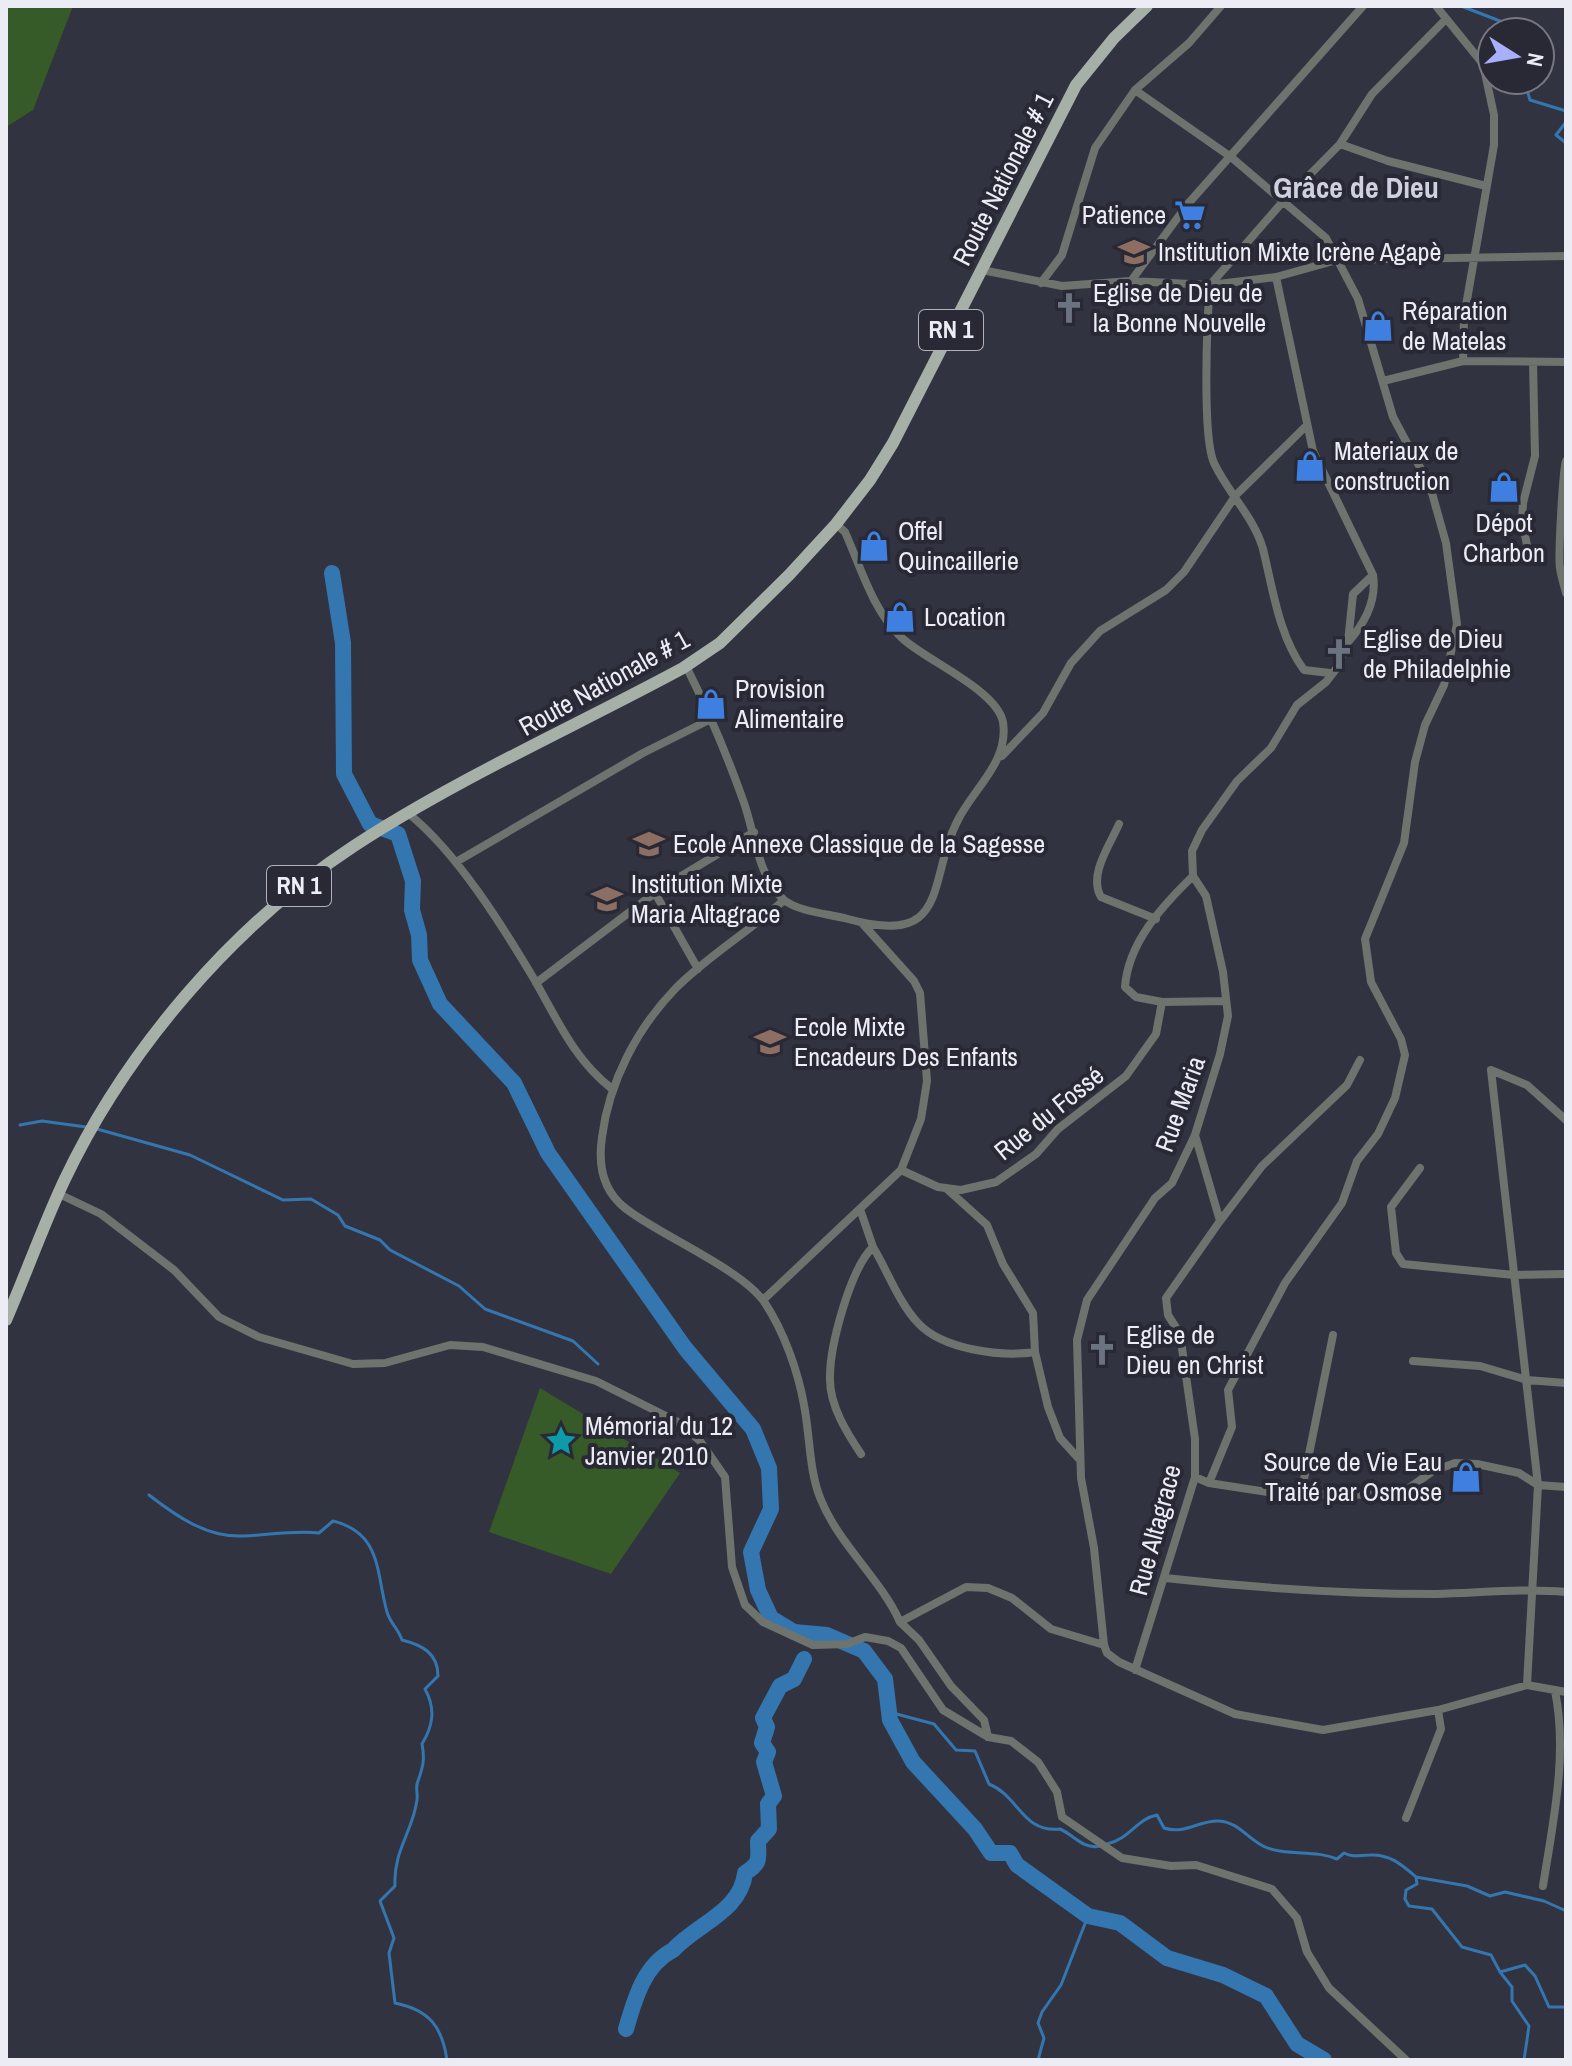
<svg xmlns="http://www.w3.org/2000/svg" width="1572" height="2066" font-family="'Archivo Narrow',sans-serif">
	<style>
		.green { fill: #375a29 }
		.lines { fill: none; stroke-linecap: round; stroke-linejoin: round }
		.stream { stroke: #3476b0; stroke-width: 3 }
		.river { stroke: #3476b0; stroke-width: 16 }
		.minor { stroke: #6e736e; stroke-width: 8 }
		.primary { stroke: #a6b0a6; stroke-width: 12 }
		.labels { text-anchor: middle; stroke-width: 8; stroke-linejoin: round; paint-order: stroke }
		.shield { fill: #282935; stroke: #b0b2bb; stroke-width: 2 }
		.shield-label { font-size: 24px; font-weight: bold; fill: #ebecf4 }
		.street-label { font-size: 26px; fill: #ebecf4; stroke: #282935 }
		.poi-label { font-size: 26px; fill: #ebecf4; stroke: #282935; text-anchor: start }
		.quarter-label { font-size: 30px; font-weight: bold; fill: #cfd0e0; stroke: #282935 }
	</style>
	<rect width="100%" height="100%" fill="#323340"/>
	<path class="green" d="M6 6H73L33 110 6 127Z
		M540 1388 680 1473 611 1574 489 1532Z"/>
	<g class="lines">
		<path class="stream" d="M1461 6 1513 26 1514 32
			M1524 80 1530 100 1566 111
			M1566 122 1556 135 1566 143
			M20 1125 42 1121 86 1127
			M97 1129 190 1155 283 1200 311 1199 338 1215 345 1226 380 1240 390 1250 459 1286 485 1309 573 1341 598 1364
			M149 1495C176 1516 207 1538 244 1536 270 1535 293 1530 319 1533L333 1521C382 1533 376 1573 387 1612 390 1623 398 1628 402 1640 422 1645 438 1653 438 1676L425 1689C436 1709 433 1726 422 1744 425 1759 423 1767 418 1781 415 1787 418 1793 417 1800 413 1831 393 1851 395 1886L380 1901 394 1938 389 1953 395 2003C429 2010 442 2026 447 2060
			M889 1712 934 1724 956 1750 975 1751 989 1784C1019 1796 1022 1833 1060 1829 1074 1835 1083 1850 1100 1846
			M1107 1844C1130 1839 1136 1819 1157 1815L1164 1828C1185 1835 1199 1820 1219 1821 1238 1822 1247 1838 1263 1846 1286 1857 1314 1849 1337 1859L1344 1853C1354 1858 1359 1855 1370 1855 1390 1854 1402 1865 1416 1877L1417 1884 1406 1890 1405 1899 1409 1906 1432 1909 1462 1947 1491 1955 1500 1972 1525 1965 1535 1976 1549 2007H1566
			M1416 1877 1467 1886 1490 1896 1505 1892 1544 1901 1564 1910
			M1500 1972 1512 1987V2001L1529 2026 1524 2060
			M1038 2060 1044 2038 1038 2023 1042 2012 1061 1985 1088 1916"/>
		<path class="river" d="M332 573 343 643 344 774 370 824 398 834 413 881 412 910 419 935 420 960 440 1004 514 1083 548 1153 685 1348 753 1429 769 1468 771 1509 751 1552 758 1590 771 1618 794 1632 827 1635 864 1651 885 1679 890 1720 913 1762 975 1829 991 1853H1010L1017 1865 1088 1916 1120 1923 1167 1958 1223 1975 1266 1996 1297 2044 1324 2060
			M626 2029C635 1998 644 1965 673 1950 697 1924 741 1911 745 1873 762 1862 758 1859 758 1841L769 1829 768 1804 774 1796 764 1762 768 1752 762 1743 767 1727 763 1718 780 1686 794 1679 804 1659"/>
		<path class="minor" d="M1436 6 1483 64 1494 115V145L1464 317 1463 361
			M1135 90 1231 157 1326 238 1358 299 1393 417 1430 486 1446 543 1457 624 1444 685 1425 725 1415 762 1404 843 1365 939 1371 982 1401 1039 1405 1055 1395 1098 1378 1134 1357 1161 1342 1203 1285 1283 1228 1390 1232 1427 1209 1483
			M1340 144 1388 161 1486 186
			M982 270 1062 286 1131 281 1210 285 1276 277 1337 260 1566 256
			M1276 277 1313 451 1373 575C1377 601 1365 623 1348 642
			M1131 281 1187 205 1363 6
			M1041 283 1062 255 1095 148 1135 90 1189 43 1221 6
			M1383 381 1463 361 1566 362
			M1566 461C1563 469 1558 557 1560 568 1561 576 1564 585 1566 593
			M1530 560 1522 520 1523 503 1535 456 1533 362
			M1373 575 1353 594 1348 642 1336 669 1326 682 1297 705 1271 748 1237 781 1202 830 1192 851 1193 876 1206 896 1223 972 1228 1016 1220 1054 1195 1135 1172 1183 1155 1198 1087 1300 1077 1340 1081 1478 1094 1548 1104 1645 1107 1653 1119 1662 1235 1714 1323 1730 1438 1710 1527 1685 1566 1692
			M686 666C707 708 727 755 743 800 755 832 757 876 784 900 799 912 830 914 848 919 953 948 926 879 959 818 976 786 1009 761 1003 722 997 690 925 660 902 638 873 611 861 568 845 532L836 524
			M1330 673 1304 670C1279 636 1273 590 1263 549 1254 517 1228 493 1214 463 1202 436 1207 319 1210 285L1279 206 1340 144 1372 94 1446 19
			M1002 756 1043 713 1071 663 1100 631 1166 590 1184 572 1236 495 1305 427
			M409 814C457 853 502 925 534 979 557 1019 574 1059 611 1088
			M1119 824C1110 845 1088 875 1101 897L1156 919
			M456 862 643 753 709 720
			M655 893 698 969
			M784 900C750 931 709 955 676 988 637 1028 609 1082 602 1137 598 1164 602 1190 625 1208 659 1235 742 1269 765 1303 784 1332 798 1371 804 1405 810 1435 809 1472 821 1500 840 1546 880 1578 900 1622L966 1587 988 1588 1012 1598 1051 1629 1104 1645
			M862 923 914 981 920 993 927 1081 921 1119 901 1170
			M536 983 660 889 754 832
			M1162 1002 1136 997 1125 987C1128 943 1162 906 1193 876
			M1420 1168 1391 1207 1396 1253 1403 1264 1514 1275 1566 1274
			M947 1189 987 1225 1003 1264 1033 1313 1035 1352 1048 1407 1060 1438 1080 1460
			M59 1194 101 1214 174 1270 219 1317 259 1337 353 1364 385 1363 450 1345 483 1347 596 1381 678 1422 700 1441 725 1477 732 1567 745 1605 763 1622 813 1645 847 1644 865 1637 888 1641 901 1648 943 1710 988 1737 1011 1741 1038 1762 1057 1792 1062 1817 1122 1858 1171 1866 1196 1865 1272 1889 1297 1918 1307 1952 1329 1988 1406 2060
			M860 1209 873 1247C850 1269 829 1348 830 1380 830 1406 847 1433 861 1454
			M1220 1221 1262 1166 1347 1085 1360 1060
			M873 1247C887 1270 899 1303 918 1323 943 1350 1002 1357 1035 1352
			M763 1300 901 1170 938 1187 961 1190 996 1182 1036 1154 1058 1129 1126 1076 1156 1034 1162 1002 1226 1001
			M1413 1361 1480 1366 1527 1380 1566 1383
			M1195 1477 1209 1483 1280 1494 1399 1495 1433 1471 1455 1463 1477 1464 1519 1473 1538 1485 1566 1487
			M1301 1494 1333 1335
			M1165 1578C1255 1588 1346 1594 1436 1594 1480 1593 1522 1588 1566 1592
			M900 1622 919 1640 951 1686 984 1720 988 1737
			M1135 1670 1195 1477V1439L1180 1334 1168 1315 1166 1298 1220 1221 1195 1135
			M1527 1685 1538 1485 1491 1070 1527 1085 1566 1120
			M1406 1818 1441 1729 1438 1710
			M1543 1886C1553 1822 1568 1754 1555 1691"/>
		<path class="primary" d="M6 1320C26 1274 43 1226 64 1181 126 1050 233 925 354 846 458 778 574 727 683 668L720 643 789 575 836 524 870 480 893 443 1076 85 1114 38 1147 6"/>
	</g>
	<defs>
		<symbol id="supermarket-bare" viewBox="-9 -9 18 18"><path d="M-6-5.5h2.5l.6 2H6L4.5 2H-2.5L-4.4-4H-6ZM-1.5 3.2a1.3 1.3 0 1 0 .1 0ZM3 3.2a1.3 1.3 0 1 0 .1 0Z" fill="#3f7fe0" stroke="#282935" stroke-width="2.5" paint-order="stroke"/></symbol>
		<symbol id="school-bare" viewBox="-9 -9 18 18"><path d="M0-5L7-2L0 1L-7-2ZM-4 1L0 2.5L4 1V4Q0 6-4 4Z" fill="#8d6e63" stroke="#282935" stroke-width="2.5" paint-order="stroke"/></symbol>
		<symbol id="church-bare" viewBox="-9 -9 18 18"><path d="M-1.2-6h2.4v3.5h3.3v2.4h-3.3V6h-2.4V-.1h-3.3v-2.4h3.3Z" fill="#6b7280" stroke="#282935" stroke-width="2.5" paint-order="stroke"/></symbol>
		<symbol id="shop-bare" viewBox="-9 -9 18 18"><path d="M-5-2.5h2.3a2.7 3.5 0 0 1 5.4 0H5L5.5 6h-11ZM-1.5-2.5h3a1.5 2.3 0 0 0-3 0Z" fill="#3f7fe0" stroke="#282935" stroke-width="2.5" paint-order="stroke"/></symbol>
		<symbol id="sight-bare" viewBox="-9 -9 18 18"><path d="M0-6L1.8-2.2L6-1.7L2.9 1.2L3.7 5.4L0 3.3L-3.7 5.4L-2.9 1.2L-6-1.7L-1.8-2.2Z" fill="#0f9aa8" stroke="#282935" stroke-width="2.5" paint-order="stroke"/></symbol>
	</defs>
	<g fill-rule="evenodd">
		<use href="#supermarket-bare" x="1168" y="193" width="44" height="44"/>
		<use href="#school-bare" x="1112" y="230" width="44" height="44"/>
		<use href="#church-bare" x="1047" y="286" width="44" height="44"/>
		<use href="#shop-bare" x="1356" y="304" width="44" height="44"/>
		<use href="#shop-bare" x="1288" y="444" width="44" height="44"/>
		<use href="#shop-bare" x="1482" y="465" width="44" height="44"/>
		<use href="#shop-bare" x="852" y="524" width="44" height="44"/>
		<use href="#shop-bare" x="878" y="595" width="44" height="44"/>
		<use href="#church-bare" x="1317" y="632" width="44" height="44"/>
		<use href="#shop-bare" x="689" y="682" width="44" height="44"/>
		<use href="#school-bare" x="627" y="822" width="44" height="44"/>
		<use href="#school-bare" x="585" y="877" width="44" height="44"/>
		<use href="#school-bare" x="748" y="1020" width="44" height="44"/>
		<use href="#church-bare" x="1080" y="1328" width="44" height="44"/>
		<use href="#sight-bare" x="539" y="1419" width="44" height="44"/>
		<use href="#shop-bare" x="1444" y="1455" width="44" height="44"/>
	</g>
	<g class="labels">
		<g class="shield">
			<rect x="919" y="310" width="64" height="40" rx="6"/>
			<rect x="267" y="866" width="64" height="40" rx="6"/>
		</g>
		<g class="shield-label">
			<text x="951" y="338">RN 1</text>
			<text x="299" y="894">RN 1</text>
		</g>
		<g class="street-label">
			<text transform="translate(1003 179) rotate(-63)" y="9">Route Nationale # 1</text>
			<text transform="translate(604 683) rotate(-29)" y="9">Route Nationale # 1</text>
			<text transform="translate(1180 1104) rotate(-70)" y="9">Rue Maria</text>
			<text transform="translate(1049 1113) rotate(-39)" y="9">Rue du Fossé</text>
			<text transform="translate(1155 1530) rotate(-75)" y="9">Rue Altagrace</text>
		</g>
		<g class="poi-label">
			<text x="1166" y="224" text-anchor="end">Patience</text>
			<text x="1158" y="261">Institution Mixte Icrène Agapè</text>
			<text x="1093" y="302">Eglise de Dieu de<tspan x="1093" dy="30">la Bonne Nouvelle</tspan></text>
			<text x="1402" y="320">Réparation<tspan x="1402" dy="30">de Matelas</tspan></text>
			<text x="1334" y="460">Materiaux de<tspan x="1334" dy="30">construction</tspan></text>
			<text x="1504" y="532" text-anchor="middle">Dépot<tspan x="1504" dy="30">Charbon</tspan></text>
			<text x="898" y="540">Offel<tspan x="898" dy="30">Quincaillerie</tspan></text>
			<text x="924" y="626">Location</text>
			<text x="1363" y="648">Eglise de Dieu<tspan x="1363" dy="30">de Philadelphie</tspan></text>
			<text x="735" y="698">Provision<tspan x="735" dy="30">Alimentaire</tspan></text>
			<text x="673" y="853">Ecole Annexe Classique de la Sagesse</text>
			<text x="631" y="893">Institution Mixte<tspan x="631" dy="30">Maria Altagrace</tspan></text>
			<text x="794" y="1036">Ecole Mixte<tspan x="794" dy="30">Encadeurs Des Enfants</tspan></text>
			<text x="1126" y="1344">Eglise de<tspan x="1126" dy="30">Dieu en Christ</tspan></text>
			<text x="585" y="1435">Mémorial du 12<tspan x="585" dy="30">Janvier 2010</tspan></text>
			<text x="1442" y="1471" text-anchor="end">Source de Vie Eau<tspan x="1442" dy="30">Traité par Osmose</tspan></text>
		</g>
		<g class="quarter-label">
			<text x="1356" y="198">Grâce de Dieu</text>
		</g>
	</g>
	<rect width="1572" height="2066" fill="none" stroke="#ebecf4" stroke-width="16"/>
	<g transform="translate(1516 56) rotate(101)"><circle r="38" fill="#282935" stroke="#767781" stroke-width="2"/>
	<path d="M0-6L14 30L0 20L-14 30Z" fill="#a8b0fc"/>
	<text y="-12" font-size="22" font-weight="bold" text-anchor="middle" fill="#ebecf4">N</text>
	</g>
</svg>
